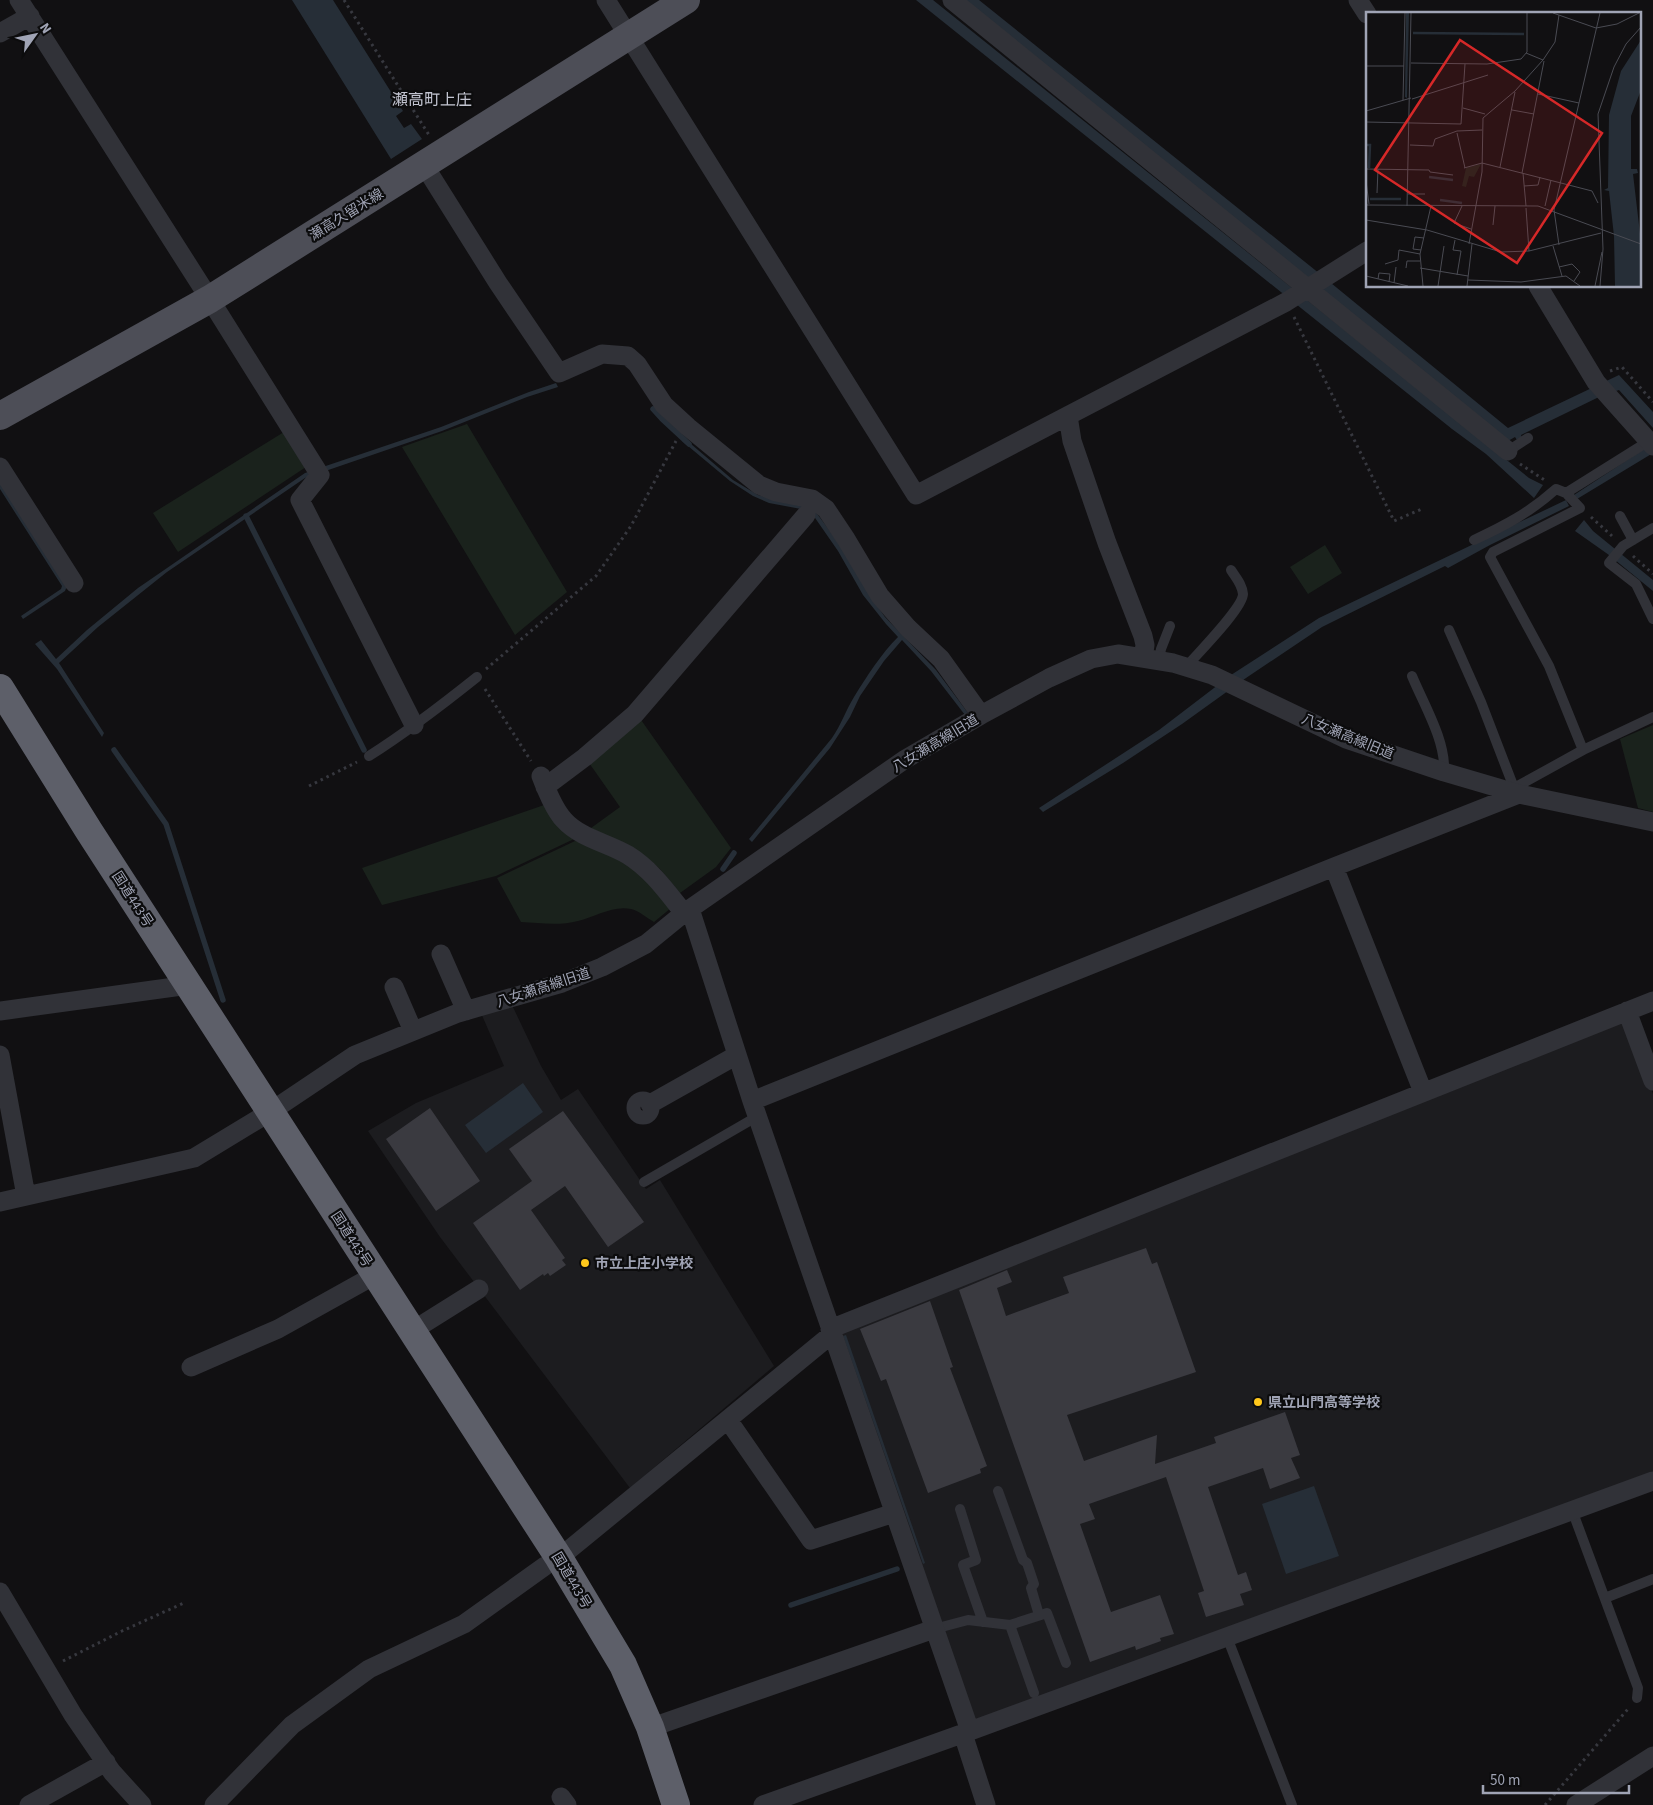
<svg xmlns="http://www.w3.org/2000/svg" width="1653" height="1805" font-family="'Source Sans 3','Noto Sans JP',sans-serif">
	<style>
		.built { fill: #1c1c1f }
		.green { fill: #1a221c }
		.water { fill: #262e37 }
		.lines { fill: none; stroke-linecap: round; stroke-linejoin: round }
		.stream { stroke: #262e37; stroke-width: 5.5 }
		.building { fill: #3a3a40 }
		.path { stroke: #37383f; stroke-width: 3; stroke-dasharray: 2.5 4; stroke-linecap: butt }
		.lane { stroke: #313238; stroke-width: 10 }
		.street { stroke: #313238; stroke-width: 19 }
		.primary { stroke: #4d4e57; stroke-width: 28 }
		.highway { stroke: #5d5f69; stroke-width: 28 }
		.poi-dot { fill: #ffc81c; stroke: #0c0c0d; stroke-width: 2 }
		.labels { text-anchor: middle; stroke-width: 4.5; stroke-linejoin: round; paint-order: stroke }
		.street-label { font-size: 14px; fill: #a0a4b5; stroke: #0c0c0d }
		.poi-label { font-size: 14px; font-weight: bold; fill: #a0a4b5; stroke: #0c0c0d; text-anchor: start }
		.quarter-label { font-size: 16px; fill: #c2c4d0; stroke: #0c0c0d }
		.inset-river { fill: none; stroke: #262e37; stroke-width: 2.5 }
		.inset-road { fill: none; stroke: #4a4b53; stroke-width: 1 }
		.view { fill: #d62828; fill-opacity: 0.15; stroke: #d62828; stroke-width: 2.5 }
		.inset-edge { fill: none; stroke: #a0a4b5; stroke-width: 2.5 }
	</style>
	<rect width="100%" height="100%" fill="#111012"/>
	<path class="built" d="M512 1005 541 1066 561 1100 578 1089 646 1189 660 1180 774 1366 630 1488 440 1237 368 1131 416 1103 504 1066 481 1013Z
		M1625 1019 1653 1094V1474L979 1722 971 1719 838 1330Z"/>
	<path class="green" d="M467 424 567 592 515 635 402 447Z
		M284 432 306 467 178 552 153 513Z
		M1325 545 1342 573 1308 594 1290 567Z
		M639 717 731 848 716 867 680 893 660 869 641 853 591 828 620 807 587 760Z
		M1653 725V812L1638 808 1620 739Z
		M547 804 574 839 496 876 382 905 362 868Z
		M575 841 589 843 637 870 671 908 654 922C647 918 638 910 631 909 613 905 595 917 578 921 560 926 539 923 521 922L497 878Z"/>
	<path class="water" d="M292 0H333L403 111 396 116 404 128 411 124 422 139 391 159Z
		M916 0H933L1529 478 1543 485 1534 498 1486 454 1452 429Z
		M961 0H979L1320 274 1508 428 1619 375 1653 412V428L1619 390 1601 396 1521 435 1522 438 1517 440 1515 437 1508 441Z
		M556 383 558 387 527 397 442 431 305 478 167 572 98 627 59 663 104 733 102 737 57 669 35 644 41 640 56 659 87 630 138 588 305 473 441 427 529 392Z
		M684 438 733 480 758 495 800 505 812 509 818 515 838 542 870 596 885 617 936 670 968 713 965 715 931 671 902 640 884 661 860 696 850 717 830 748 752 842 749 839 832 738C841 725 846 710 854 697 867 676 881 654 898 637L886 624 863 595 838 551 813 515 801 509 769 503 753 496 730 481 682 441Z
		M1653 443V453L1577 499 1574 495Z
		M0 481 67 586 65 591 23 619 21 616 61 589 62 586 0 489Z
		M1566 500 1569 506 1490 545 1448 568 1445 566 1322 627 1246 678 1182 724 1123 763 1043 812 1039 808 1159 730 1231 675 1319 618Z
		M1584 520 1593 531 1653 580V591L1609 555 1575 531Z
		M523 1083 543 1112 486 1153 465 1125Z
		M846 1335 925 1563 923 1564 843 1336Z
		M1314 1486 1339 1556 1286 1574 1262 1504Z"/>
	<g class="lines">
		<path class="stream" d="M653 409 662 419 689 444
			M246 516 364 750
			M114 750 166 824 223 1000
			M723 869 734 853
			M791 1605 897 1569"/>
	</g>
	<path class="building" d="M430 1108 480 1181 436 1211 386 1139Z
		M563 1111 644 1222 608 1247 565 1186 531 1210 565 1258 562 1260 566 1265 550 1276 548 1273 544 1276 543 1274 520 1290 473 1223 532 1181 509 1149Z
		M1146 1248 1152 1264 1157 1262 1196 1372 1067 1415 1084 1461 1157 1435 1155 1464 1216 1443 1214 1437 1285 1412 1300 1455 1291 1458 1300 1478 1270 1489 1263 1468 1208 1487 1238 1575 1246 1572 1252 1590 1240 1594 1244 1605 1206 1617 1198 1593 1204 1591 1166 1477 1089 1504 1095 1519 1080 1524 1111 1612 1160 1595 1174 1634 1160 1638 1161 1641 1136 1650 1135 1646 1090 1662 959 1290 1007 1270 1012 1282 997 1288 1006 1316 1069 1293 1063 1277Z
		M930 1301 953 1367 950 1368 987 1466 980 1469 981 1473 928 1493 886 1379 881 1381 860 1329Z"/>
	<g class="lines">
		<path class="path" d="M344 0 429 135
			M1294 317 1394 521 1424 508
			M1610 371 1622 367 1653 402
			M1520 464 1546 481
			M1591 517 1612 536
			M1633 556 1653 574
			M486 669 596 576 631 526 676 441
			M485 689 531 761
			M309 786 357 762
			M63 1661 122 1631 186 1602
			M1545 1805 1628 1709"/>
		<path class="lane" d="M1508 451 1528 438
			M1566 493 1649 441
			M1620 516 1633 540
			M1653 528 1623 546 1609 563 1636 584 1653 619
			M1474 540C1506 525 1529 513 1556 489L1566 493 1580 508 1493 552 1490 557 1549 666 1583 750 1514 788
			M1449 630 1481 702 1516 793
			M1159 660 1161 649 1170 626
			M1186 667C1197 654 1243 608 1243 594 1242 584 1236 578 1231 570
			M1412 676C1424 705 1446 741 1444 772
			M1583 750 1653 717
			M369 756C407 732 442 705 477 677
			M644 1182 758 1116
			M998 1491 1023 1560 1027 1563 1034 1584 1031 1588 1039 1615
			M960 1509 976 1560 963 1565 983 1622
			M1572 1510 1638 1688 1637 1698
			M1605 1598 1653 1579
			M1010 1625 1034 1693
			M934 1629 968 1620 1010 1625 1047 1613 1066 1663
			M1227 1637 1292 1805"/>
		<path class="street" d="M19 0 216 309 320 475 300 500 414 725
			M606 0 916 495 1286 302 1367 251
			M952 0 1508 451
			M1358 0 1367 14
			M0 33 30 16
			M424 165 498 283 559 373 602 354 628 356 637 364 664 405 688 427 759 485 776 492 812 499 826 509 846 539 880 596 908 628 941 659 981 715
			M1538 286 1596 382 1653 446
			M1068 416 1072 441 1107 543 1143 636 1145 645 1143 658
			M0 467 74 583
			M541 776C545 787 555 811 564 820 580 838 608 843 628 855 652 870 667 892 684 913
			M545 787 585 757 635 714 806 515
			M1334 867 1423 1092
			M690 909 752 1101 970 1731
			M441 954 466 1011
			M394 987 413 1031
			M0 1011 189 985
			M1627 1011 1653 1081
			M0 1055 26 1196
			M636 1108a7 7 0 1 1 14 0a7 7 0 1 1-14 0Z
			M752 1101 1334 867 1519 794
			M650 1104 737 1055
			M0 1202 194 1158 270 1112 355 1055 458 1013 562 983 602 967 646 944 684 913 904 760 981 715 1049 678 1091 659 1118 654 1173 663 1212 675 1346 739 1444 772 1519 794 1653 822
			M830 1329 1653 1001
			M412 1331 479 1289
			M191 1367 278 1329 375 1275
			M728 1420 811 1540 894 1513
			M559 1558 832 1334
			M0 1592 73 1715 112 1772 142 1805
			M661 1724 934 1629
			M963 1734 986 1805
			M561 1797 567 1805
			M29 1805 106 1762
			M214 1805 292 1725 369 1669 464 1624 545 1566
			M763 1805 970 1731 1653 1481
			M1576 1805 1653 1756"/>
		<path class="primary" d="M0 416 210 299 686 0"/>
		<path class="highway" d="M0 688 89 831 559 1558 623 1665 650 1727 676 1805"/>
	</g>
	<g class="poi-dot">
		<circle cx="585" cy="1263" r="5"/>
		<circle cx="1258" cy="1402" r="5"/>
	</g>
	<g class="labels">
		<g class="street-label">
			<text transform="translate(346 214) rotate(-32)" y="5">瀬高久留米線</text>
			<text transform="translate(1348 736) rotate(22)" y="5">八女瀬高線旧道</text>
			<text transform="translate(935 743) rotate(-31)" y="5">八女瀬高線旧道</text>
			<text transform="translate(133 899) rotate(57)" y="5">国道443号</text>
			<text transform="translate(543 987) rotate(-18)" y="5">八女瀬高線旧道</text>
			<text transform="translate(352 1239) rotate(57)" y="5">国道443号</text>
			<text transform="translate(572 1580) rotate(59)" y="5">国道443号</text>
		</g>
		<g class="poi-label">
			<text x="595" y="1268">市立上庄小学校</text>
			<text x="1268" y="1407">県立山門高等学校</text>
		</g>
		<g class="quarter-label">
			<text x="432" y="105">瀬高町上庄</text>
		</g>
	</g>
	<g transform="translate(1366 12)">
		<rect width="275" height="275" fill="#111012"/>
		<path d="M115 152 108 165 103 164 100 175 96 174 100 156Z" fill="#1a221c"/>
		<path d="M40 1H43L41 86 39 85ZM275 28V78L265 104V157H271L272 161 267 162 275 230V274H249L248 224 243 179 238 178 242 176 243 103 255 59Z" fill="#262e37"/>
		<path class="inset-river" d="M47 21 158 22M0 133H4L3 156M63 165 87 168M4 187H35M74 188 96 191"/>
		<path class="inset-road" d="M187 1 230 16 251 12 273 1M160 41 177 48M45 51 121 52 155 47 161 40V1M0 54H38M172 82 213 91M46 87 122 63M37 88 39 1M97 96 119 102M146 98 168 102M0 99 45 86M0 110 95 112 99 52M91 121 99 156M44 133 67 134 69 127 91 119 116 118M116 151 195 171M134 155 149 80M98 156 116 151M0 157 63 158 64 160 87 163M156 161 178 49M157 161 160 194M0 169 3 192M195 171 226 179 232 191M158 174 172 173 174 165M11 181 12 157M42 182H59M0 193 172 194 275 232M41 194 45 1M96 194 88 211 105 217M179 194 185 168M160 196 163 239M0 208 61 218 135 240 163 239 235 221M127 213 129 194M89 228 87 238 95 239 91 263M103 232 116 160 117 106 149 79 177 48 189 30 193 3M193 233 188 198 234 1M187 234 196 264M55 238 47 237 49 225 58 226M19 252 32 248 33 238 54 242M193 255 206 252 214 260 208 269M40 256 41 249H54M54 256 102 264M0 264 42 274M12 267 13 261 24 262 23 270M102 268 155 270 200 264 214 274M28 271 30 255M57 274 54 242 65 194M72 274 78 234M101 274 106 232M229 274 236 240M234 274 237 237 232 102 248 55 260 32 275 15"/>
		<path class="view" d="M94 28 236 121 151 251 9 158Z"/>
		<rect width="275" height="275" class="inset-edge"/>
	</g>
	<g transform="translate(35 35) rotate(57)" stroke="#0c0c0d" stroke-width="4" paint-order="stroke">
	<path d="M0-4L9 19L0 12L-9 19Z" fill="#a0a4b5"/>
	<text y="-8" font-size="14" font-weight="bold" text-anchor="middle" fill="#a0a4b5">N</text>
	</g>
	<path d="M1483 1785v8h146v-8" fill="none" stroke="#a0a4b5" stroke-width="2.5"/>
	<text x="1490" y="1785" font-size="15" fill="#a0a4b5" stroke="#0c0c0d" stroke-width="4" paint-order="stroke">50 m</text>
</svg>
